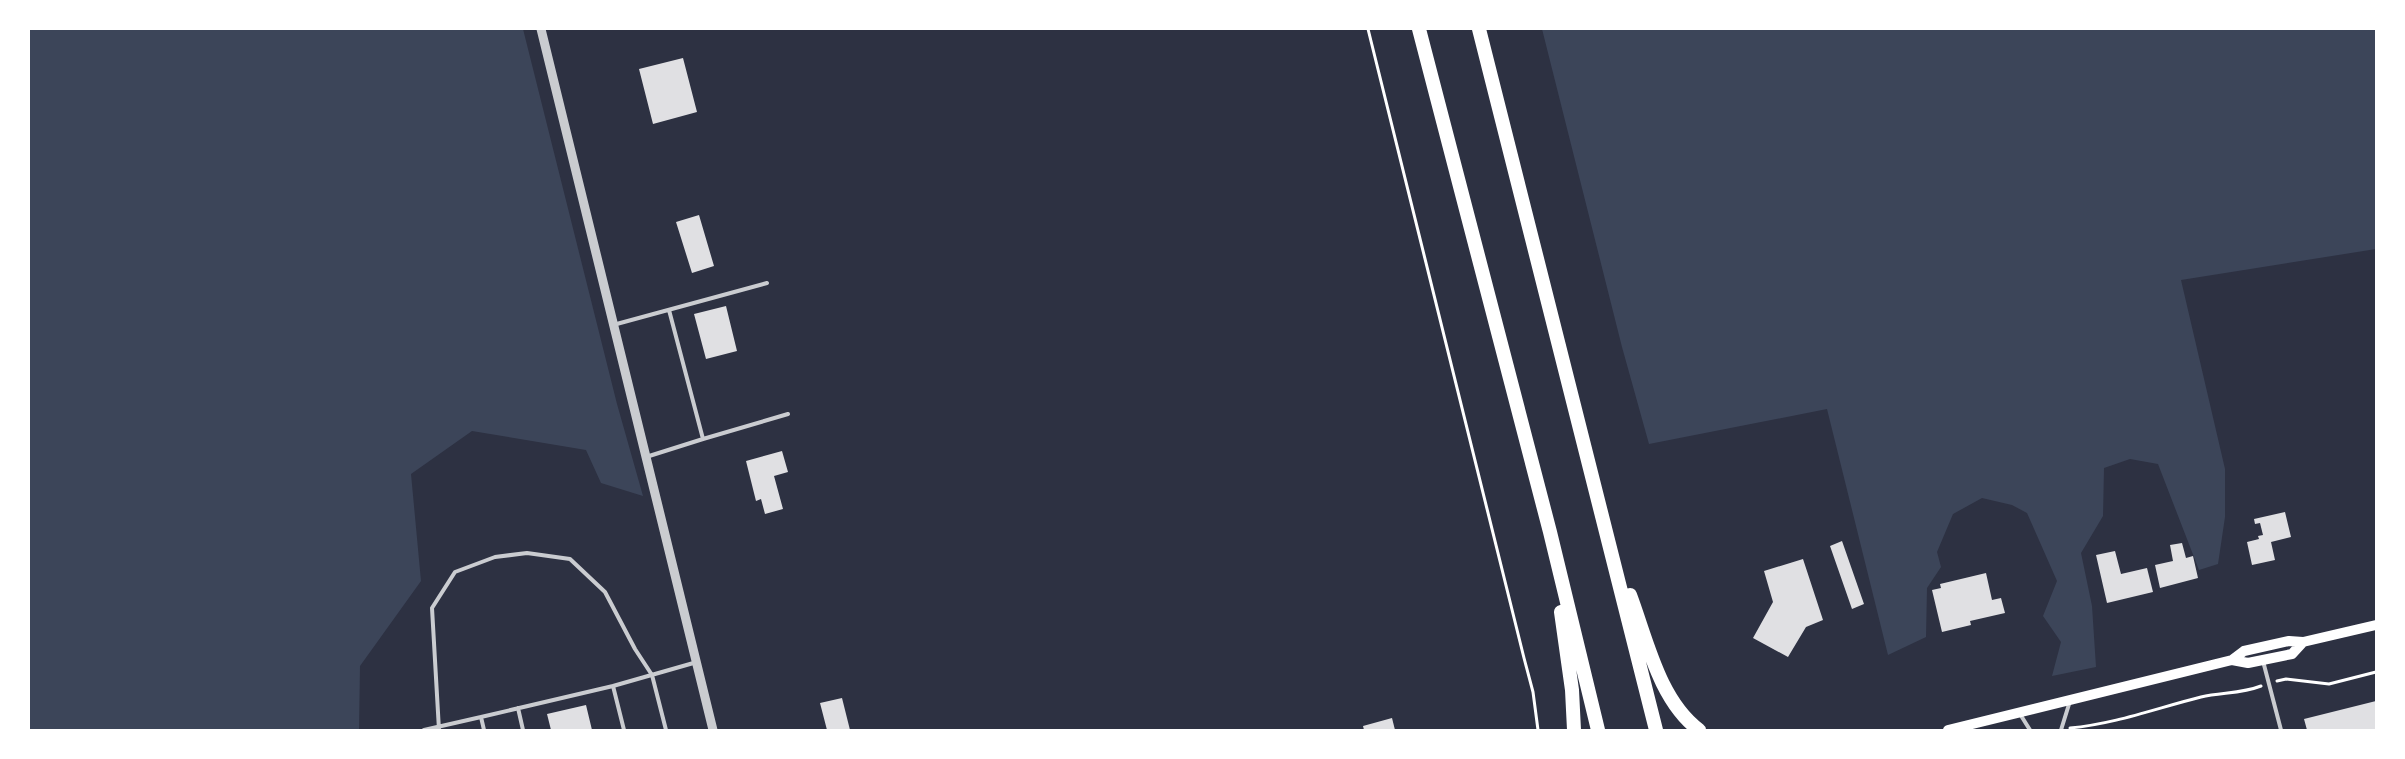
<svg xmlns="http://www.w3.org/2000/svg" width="2405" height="759" font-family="Quicksand,sans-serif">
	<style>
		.green { fill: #3c4559 }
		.building { fill: #e0e0e3 }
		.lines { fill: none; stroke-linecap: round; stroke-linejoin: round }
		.path { stroke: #fff; stroke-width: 3 }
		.service { stroke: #caccd0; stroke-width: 4 }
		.tertiary { stroke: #caccd0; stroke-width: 9 }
		.secondary { stroke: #fff; stroke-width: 10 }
		.trunk { stroke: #fff; stroke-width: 14 }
	</style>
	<rect width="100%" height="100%" fill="#2d3142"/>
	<path class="green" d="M29 29H523L617 404 643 496 601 483 586 450 472 431 411 474 421 581 360 666 359 730H29Z
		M1542 29H2376V249L2181 280 2225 469V517L2218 564 2199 570 2158 464 2130 459 2104 468 2103 516 2081 553 2092 606 2096 667 2052 676 2061 642 2043 616 2057 581 2027 513 2012 505 1982 498 1953 514 1937 552 1941 567 1927 588 1926 637 1888 655 1827 409 1649 444 1622 347Z"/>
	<path class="building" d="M683 58 697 112 653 124 639 69Z
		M699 215 714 266 692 273 676 222Z
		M726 306 737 351 706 359 694 314Z
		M782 451 788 472 774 476 783 509 765 514 761 499 756 501 746 461Z
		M2285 512 2291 537 2271 542 2275 560 2252 565 2247 542 2259 539 2258 536 2263 535 2260 523 2255 524 2254 519Z
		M1842 541 1864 604 1852 609 1830 546Z
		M2182 543 2186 558 2193 556 2198 578 2160 588 2155 565 2173 561 2170 545Z
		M2115 551 2121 574 2147 568 2153 592 2107 603 2096 555Z
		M1803 559 1823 620 1806 627 1788 657 1753 638 1773 602 1764 571Z
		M1986 573 1992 600 2001 598 2005 613 1970 621 1971 625 1942 632 1932 590 1941 588 1940 584Z
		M842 698 850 730H827L820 703Z
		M2376 701V730H2307L2304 719Z
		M586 705 592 730H551L547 714Z
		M1392 718 1395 730H1364L1363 726Z"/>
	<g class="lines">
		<path class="path" d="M1368 29 1524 658 1533 692 1538 730
			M2277 681 2286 679 2329 684 2376 672
			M2070 728C2115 724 2157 708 2201 697 2221 692 2241 694 2261 686"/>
		<path class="service" d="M669 310 703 439 788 414
			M613 325 767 283
			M646 457 703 439
			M2263 661 2281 730
			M518 708 523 730
			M2020 714 2030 730
			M481 717 613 686
			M424 730 481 717 484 730
			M439 730 432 608 455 572 495 557 527 553 570 559 605 592 635 649 652 675 666 730
			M624 730 613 686 697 662
			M2061 730 2070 701"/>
		<path class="tertiary" d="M541 29 713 730"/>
		<path class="secondary" d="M2232 660 2248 663 2292 654 2303 642
			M1948 730 2232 660 2244 651 2289 641 2303 642 2376 625"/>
		<path class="trunk" d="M1419 29 1550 532 1598 730
			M1479 29 1656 730
			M1630 595C1647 640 1659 700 1699 730
			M1561 612 1572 690 1574 730"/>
	</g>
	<rect width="2405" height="759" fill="none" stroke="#ffffff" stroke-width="60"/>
</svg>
